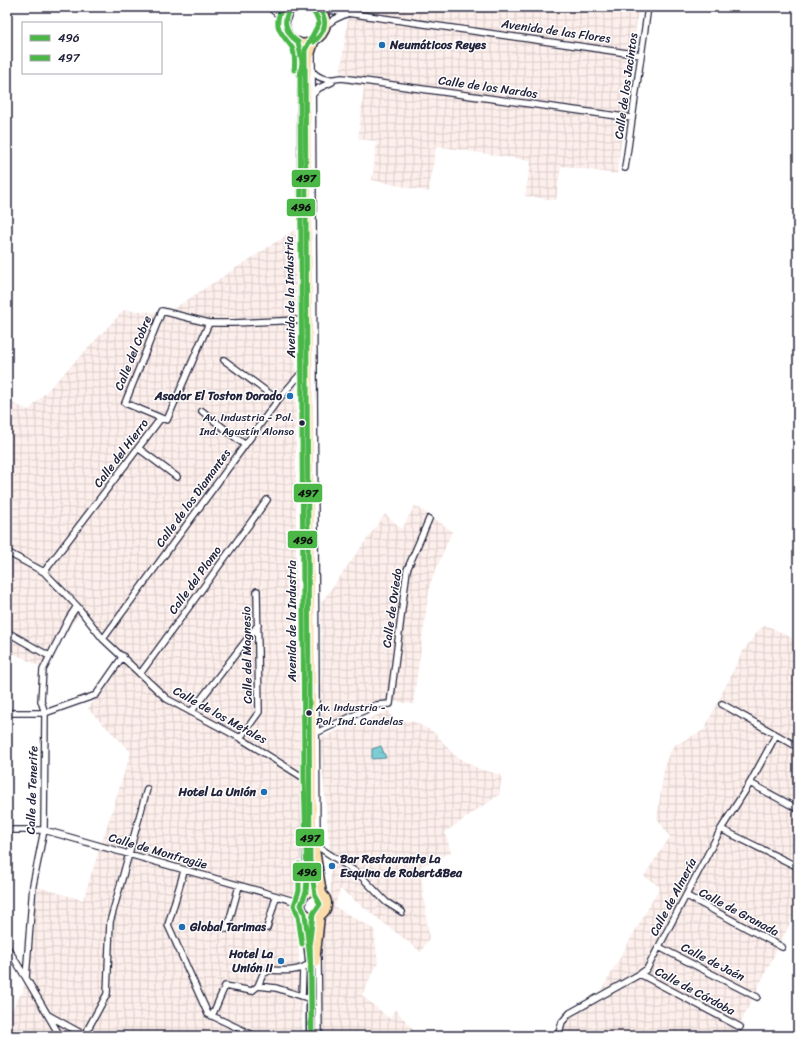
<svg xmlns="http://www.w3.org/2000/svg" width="805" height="1043" font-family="Sriracha,sans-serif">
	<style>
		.industrial { fill: url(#industrial-grid) }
		.water { fill: url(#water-ripples); stroke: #588997 }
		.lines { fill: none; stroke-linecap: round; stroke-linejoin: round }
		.minor-casing { stroke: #22223b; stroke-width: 8 }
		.primary-casing { stroke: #22223b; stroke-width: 11 }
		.minor { stroke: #fff; stroke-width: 5.5 }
		.primary { stroke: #fbddab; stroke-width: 8 }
		.bus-1-casing { stroke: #fff; stroke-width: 8 }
		.bus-2-casing { stroke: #fff; stroke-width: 8 }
		.bus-1 { stroke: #4ab747; stroke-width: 5 }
		.bus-2 { stroke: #4ab747; stroke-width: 5 }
		.poi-dot { fill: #1f6fb2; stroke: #fff; stroke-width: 1.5 }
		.bus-dot { fill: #22223b; stroke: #fff; stroke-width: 1.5 }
		.labels { text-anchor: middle; stroke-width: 3; stroke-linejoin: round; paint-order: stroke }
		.bus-label { font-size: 11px; fill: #22223b; stroke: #fff; text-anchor: end }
		.street-label { font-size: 12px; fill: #22223b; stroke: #fff }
		.poi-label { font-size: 12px; font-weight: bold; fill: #22223b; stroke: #fff; text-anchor: start }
		.line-badge { stroke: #fff; stroke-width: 1.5 }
		.pale-badge-label { font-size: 11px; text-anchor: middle; font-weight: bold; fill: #111 }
	</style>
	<defs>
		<pattern id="industrial-grid" width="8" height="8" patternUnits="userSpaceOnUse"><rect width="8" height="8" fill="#fdefec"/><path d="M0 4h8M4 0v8" fill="none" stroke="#d9cdcb"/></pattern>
		<pattern id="water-ripples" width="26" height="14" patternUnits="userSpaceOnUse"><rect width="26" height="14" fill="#7ccdd4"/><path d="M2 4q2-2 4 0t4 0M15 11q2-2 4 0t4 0" fill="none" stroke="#6bb0b7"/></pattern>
	</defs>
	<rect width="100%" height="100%" fill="#fff"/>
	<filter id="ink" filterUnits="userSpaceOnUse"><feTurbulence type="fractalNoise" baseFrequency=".025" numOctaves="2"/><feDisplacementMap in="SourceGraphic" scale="8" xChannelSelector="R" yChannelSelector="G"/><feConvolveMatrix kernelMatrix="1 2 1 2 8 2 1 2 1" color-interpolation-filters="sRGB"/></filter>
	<g filter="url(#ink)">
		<path class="industrial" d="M331 7H633L638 11 617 174 561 166 556 200 525 196 531 161 436 146 429 192 372 180 377 141 358 139 364 87 339 82 349 11 336 10Z
			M296 229V558L303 829 297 917 303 1036H7V1017L23 991 38 887 83 900 131 752 88 709 120 657 80 613 41 667 7 650V401L29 410 124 310 167 313Z
			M415 505 452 531 430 584 413 704 392 701 321 729V603L385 514 402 529Z
			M766 625 798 641V907L734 1036H560V1031L572 1014 596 1000 660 887 644 876 670 837 657 818 665 763 673 746 704 730 743 651 759 630Z
			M390 710 392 720 413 721 435 733 454 755 479 769 502 775 499 795 445 832 451 852 420 867 429 938 421 952 340 889 335 907 374 929 378 963 362 995 390 1019 395 1009 417 1034V1036H321L323 926 331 906 330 854 320 738Z"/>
		<path class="water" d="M381 746 386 758 372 759V749Z"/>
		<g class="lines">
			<defs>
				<path id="minor" d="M269 7 280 16 285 24
					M279 7 290 9
					M319 8 340 12 641 55
					M325 26 335 19 346 14
					M312 56 317 848
					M302 67 300 77 306 868
					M312 71C321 81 329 80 342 78L632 118
					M312 95 319 88 332 82
					M625 168 648 7
					M224 360 278 400
					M202 411 245 445
					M161 418 125 403 162 311 209 323H234L303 320
					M138 448 177 477
					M7 552 44 572 77 606 103 639 167 699 240 738 304 778
					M44 572 161 418 167 420 209 323
					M7 632 49 656
					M103 639 278 400 303 371
					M140 674 267 500
					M722 704 798 747
					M191 712 258 625
					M7 713H45L96 695 123 656
					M316 733 376 705 390 704 407 570 429 519
					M240 738 259 712 257 591
					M750 783 798 809
					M721 829 798 867
					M7 830H44L301 903
					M317 846 359 874 386 902 402 912
					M184 871 168 925 208 1014 255 1036
					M687 896 782 947
					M267 928 276 897
					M227 929 239 886
					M7 947 26 978
					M659 947 757 997
					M318 958 319 1036
					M640 974 740 1027
					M258 986 263 974 270 970C285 971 298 972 311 963
					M302 996 303 969
					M48 1015 86 1036
					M212 1016 225 986 252 991 258 986 276 988 311 999
					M60 1036 26 978 33 885 44 830 45 713 41 701 43 670 69 618 77 606
					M84 1036 107 994 110 922 147 789
					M558 1036 562 1022 570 1013 640 974 647 969 721 829 750 783 776 735"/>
				<path id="primary" d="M292 7C287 12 284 19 285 27 294 62 345 34 318 7
					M298 42 305 72
					M314 843 322 893
					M301 904a13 13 0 1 1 26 0a13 13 0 1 1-26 0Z
					M305 895 309 879 312 831 306 77 308 61 314 42
					M305 914 311 969V1036
					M315 963 320 916"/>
			</defs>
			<use href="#minor" class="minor-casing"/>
			<use href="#primary" class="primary-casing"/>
			<use href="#minor" class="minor"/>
			<use href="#primary" class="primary"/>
			<defs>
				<path id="bus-1" d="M292 7C281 19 285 33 298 42
					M298 42 302 62 300 77 304 778 307 878 306 892 301 905 305 914 311 969V1036
					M314 42C326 31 329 20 318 7"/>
				<path id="bus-2" d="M283 7C272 25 280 32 291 46 295 51 295 64 294 70
					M299 864V891L294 905 298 916 302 944
					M312 1036 310 940 313 914 320 904 315 895 310 860 305 50 319 23 317 17 313 11"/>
			</defs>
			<use href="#bus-1" class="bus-1-casing"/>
			<use href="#bus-2" class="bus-2-casing"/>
			<use href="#bus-1" class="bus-1"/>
			<use href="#bus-2" class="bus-2"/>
		</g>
	</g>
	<g class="poi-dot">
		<circle cx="382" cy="45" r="4"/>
		<circle cx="290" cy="396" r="4"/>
		<circle cx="264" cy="792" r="4"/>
		<circle cx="332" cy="866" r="4"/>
		<circle cx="182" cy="927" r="4"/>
		<circle cx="281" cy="961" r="4"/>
	</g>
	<g class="bus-dot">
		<circle cx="302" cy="423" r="3.5"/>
		<circle cx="309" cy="713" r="3.5"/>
	</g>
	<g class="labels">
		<g class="bus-label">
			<text x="294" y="421">Av. Industria - Pol.<tspan x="294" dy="14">Ind. Agustín Alonso</tspan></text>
			<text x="316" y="711" text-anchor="start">Av. Industria -<tspan x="316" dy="14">Pol. Ind. Candelas</tspan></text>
		</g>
		<g class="street-label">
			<text transform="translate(556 31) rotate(8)" y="4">Avenida de las Flores</text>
			<text transform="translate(626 86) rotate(-82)" y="4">Calle de los Jacintos</text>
			<text transform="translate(488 87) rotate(8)" y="4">Calle de los Nardos</text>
			<text transform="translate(290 297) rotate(-91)" y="4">Avenida de la Industria</text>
			<text transform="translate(133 353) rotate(-68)" y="4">Calle del Cobre</text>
			<text transform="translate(121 453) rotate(-53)" y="4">Calle del Hierro</text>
			<text transform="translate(193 498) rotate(-54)" y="4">Calle de los Diamantes</text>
			<text transform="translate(195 580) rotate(-54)" y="4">Calle del Plomo</text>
			<text transform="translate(392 608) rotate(-82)" y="4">Calle de Oviedo</text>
			<text transform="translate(292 621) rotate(-90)" y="4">Avenida de la Industria</text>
			<text transform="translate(247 655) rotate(-91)" y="4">Calle del Magnesio</text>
			<text transform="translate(220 715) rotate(29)" y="4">Calle de los Metales</text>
			<text transform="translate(32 790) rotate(-88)" y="4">Calle de Tenerife</text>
			<text transform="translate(158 851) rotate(16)" y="4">Calle de Monfragüe</text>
			<text transform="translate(673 897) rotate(-62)" y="4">Calle de Almería</text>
			<text transform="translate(739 912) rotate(28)" y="4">Calle de Granada</text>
			<text transform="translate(713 962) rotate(27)" y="4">Calle de Jaén</text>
			<text transform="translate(695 991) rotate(28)" y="4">Calle de Córdoba</text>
		</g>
		<g class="poi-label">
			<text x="390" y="49">Neumáticos Reyes</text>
			<text x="282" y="400" text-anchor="end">Asador El Toston Dorado</text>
			<text x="256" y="796" text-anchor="end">Hotel La Unión</text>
			<text x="340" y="863">Bar Restaurante La<tspan x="340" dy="14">Esquina de Robert&amp;Bea</tspan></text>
			<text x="190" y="931">Global Tarimas</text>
			<text x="273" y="958" text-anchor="end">Hotel La<tspan x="273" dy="14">Unión II</tspan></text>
		</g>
	</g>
	<g class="line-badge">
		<rect x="291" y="169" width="30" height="19" rx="4" fill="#4ab747"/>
		<rect x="286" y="198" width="30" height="19" rx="4" fill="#4ab747"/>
		<rect x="293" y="483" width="30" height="20" rx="4" fill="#4ab747"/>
		<rect x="287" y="530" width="31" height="19" rx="4" fill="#4ab747"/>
		<rect x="295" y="828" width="30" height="19" rx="4" fill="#4ab747"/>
		<rect x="292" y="862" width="30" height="20" rx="4" fill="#4ab747"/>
	</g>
	<g class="pale-badge-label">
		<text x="306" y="182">497</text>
		<text x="301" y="211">496</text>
		<text x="308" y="497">497</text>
		<text x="303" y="544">496</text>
		<text x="310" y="842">497</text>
		<text x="307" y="876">496</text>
	</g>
	<rect width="805" height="1043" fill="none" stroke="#fff" stroke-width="24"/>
	<rect x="12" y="12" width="781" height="1019" fill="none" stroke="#22223b" stroke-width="1.5" filter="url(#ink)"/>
	<rect x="22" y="22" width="140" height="52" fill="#ffffff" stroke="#a7a7b1"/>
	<rect x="30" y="35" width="20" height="6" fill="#4ab747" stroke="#a7a7b1"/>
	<text x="58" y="42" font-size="12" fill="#22223b">496</text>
	<rect x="30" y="55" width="20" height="6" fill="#4ab747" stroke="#a7a7b1"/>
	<text x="58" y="62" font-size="12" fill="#22223b">497</text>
</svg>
